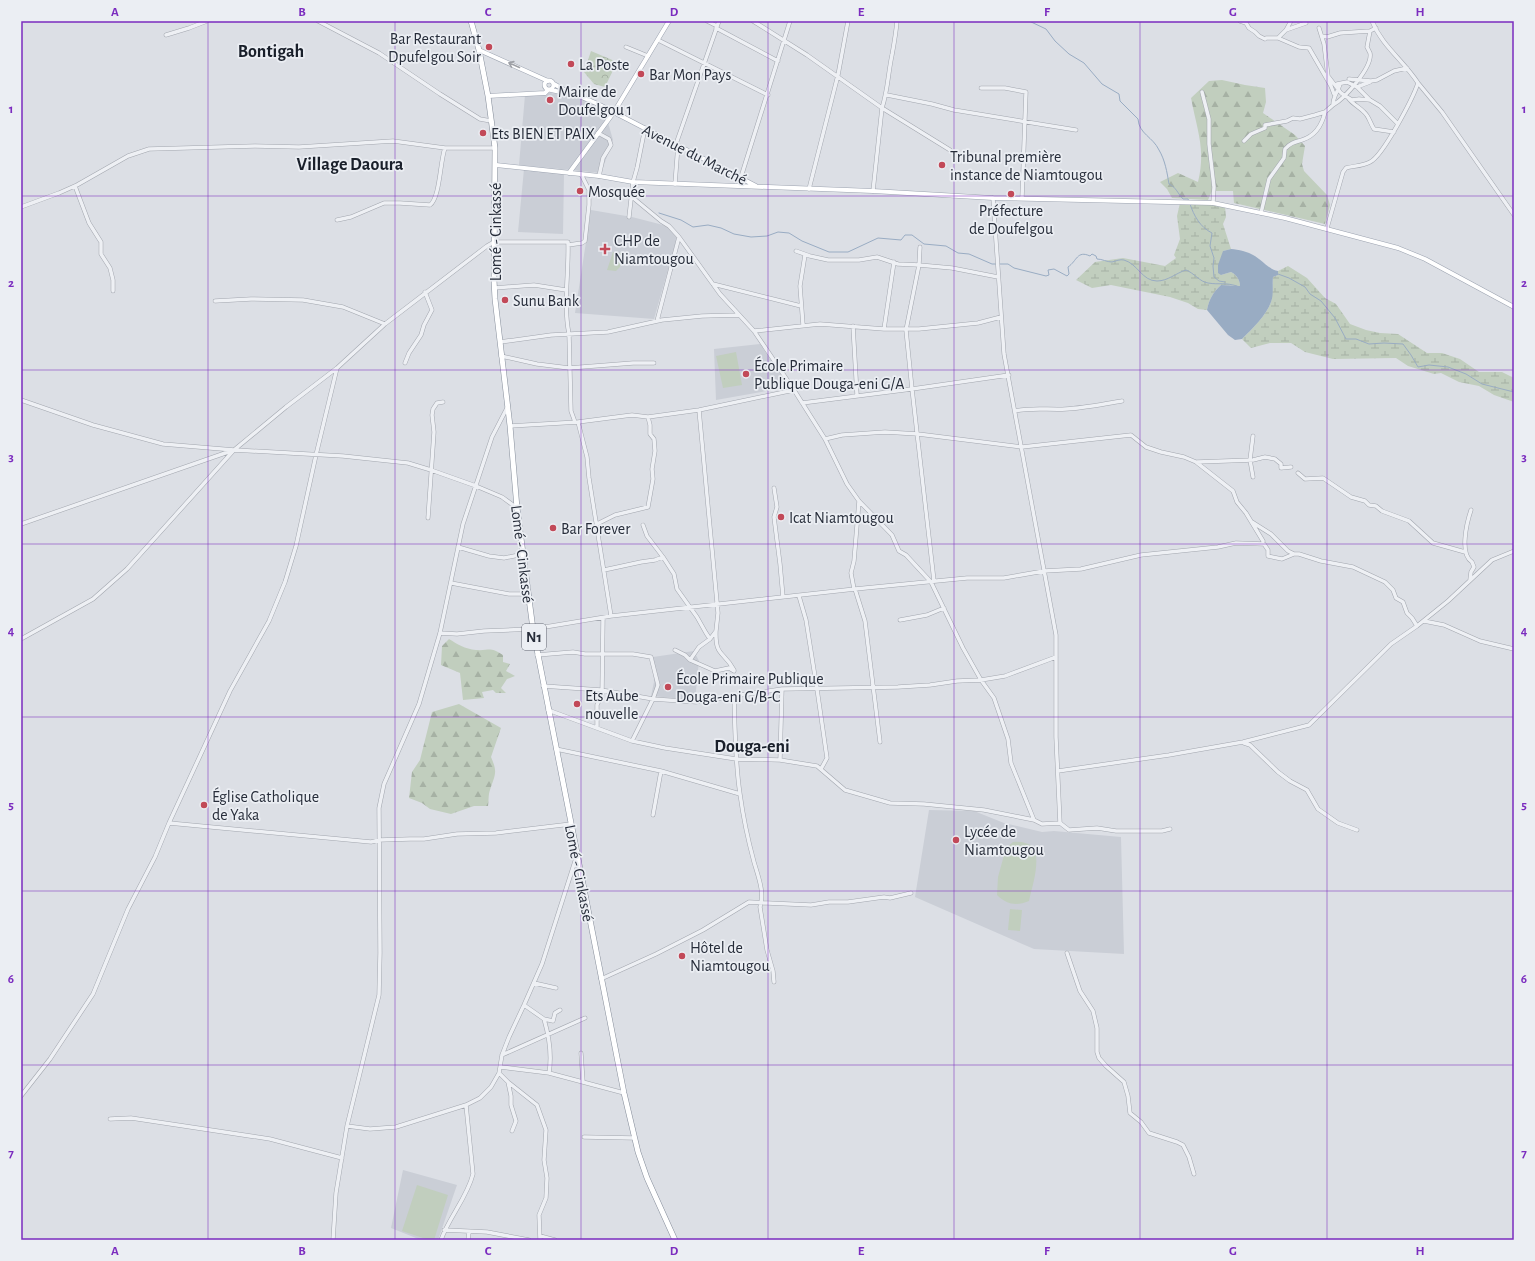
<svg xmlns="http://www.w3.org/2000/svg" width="1535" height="1261" font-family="'Alegreya Sans',sans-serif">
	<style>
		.built { fill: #caced6 }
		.grass { fill: #c1cebe }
		.forest { fill: url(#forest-firs) }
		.wetland { fill: url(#wetland-marsh) }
		.park { fill: url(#park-crowns) }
		.water { fill: #99acc3 }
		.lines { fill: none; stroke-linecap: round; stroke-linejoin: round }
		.stream { stroke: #99acc3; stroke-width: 1 }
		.minor-casing { stroke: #a2a6ae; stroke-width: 4.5 }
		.major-casing { stroke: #9ca3b0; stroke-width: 5 }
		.highway-casing { stroke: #858d9a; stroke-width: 6 }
		.minor { stroke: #eef0f4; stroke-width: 3.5 }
		.major { stroke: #fff; stroke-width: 4 }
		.highway { stroke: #fff; stroke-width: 5 }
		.oneway { stroke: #9ea0a6 }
		.grid { fill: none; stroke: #7b2cbf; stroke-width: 1; stroke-opacity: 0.55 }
		.poi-dot { fill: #c24958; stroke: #ebeef3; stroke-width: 1.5 }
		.labels { text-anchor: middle; stroke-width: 3.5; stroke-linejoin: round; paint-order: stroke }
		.shield { fill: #ebeef3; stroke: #626772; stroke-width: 1 }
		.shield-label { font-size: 15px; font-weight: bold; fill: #272d3a }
		.poi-label { font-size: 16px; fill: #272d3a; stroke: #ebeef3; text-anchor: start }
		.street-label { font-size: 16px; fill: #272d3a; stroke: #ebeef3 }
		.quarter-label { font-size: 18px; font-weight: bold; fill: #191f2a; stroke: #ebeef3 }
		.neatline { fill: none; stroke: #7b2cbf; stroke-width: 1.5 }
		.grid-label { font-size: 13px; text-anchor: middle; font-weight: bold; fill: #7b2cbf }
	</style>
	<defs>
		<pattern id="forest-firs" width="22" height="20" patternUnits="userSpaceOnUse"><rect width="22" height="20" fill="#c1cebe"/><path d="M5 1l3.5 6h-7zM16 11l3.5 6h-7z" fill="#a6b1a4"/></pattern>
		<pattern id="wetland-marsh" width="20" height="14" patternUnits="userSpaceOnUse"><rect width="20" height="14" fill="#c1cebe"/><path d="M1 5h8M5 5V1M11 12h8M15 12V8" fill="none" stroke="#a6b1a4"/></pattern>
		<pattern id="park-crowns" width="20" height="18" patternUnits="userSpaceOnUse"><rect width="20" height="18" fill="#c1cebe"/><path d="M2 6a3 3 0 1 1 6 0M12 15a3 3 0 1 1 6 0" fill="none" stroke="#a6b1a4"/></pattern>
	</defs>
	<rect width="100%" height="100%" fill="#dcdfe5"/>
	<path class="built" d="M546 92 581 99 610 111 607 119 613 140 601 173 519 165 525 95Z
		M524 169 564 174 563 234 518 232Z
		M591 210 632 217 667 226 677 238 654 319 575 313Z
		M760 344 789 387 716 400 714 349Z
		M694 651 699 661 695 700 651 696 654 682 653 657Z
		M929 810 974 811 1004 823 1042 832 1054 831 1121 837 1124 954 1034 949 915 897Z
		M403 1170 457 1185 438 1240H421L391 1228Z"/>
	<path class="grass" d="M613 252 622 253 620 267 616 271 607 270Z
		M736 352 742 385 723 388 716 356Z
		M1013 842C1021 841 1028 843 1034 847 1040 864 1033 883 1029 901 1017 906 1007 905 997 895L998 877 1006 848Z
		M1010 909 1022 910 1020 931 1008 930Z
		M417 1185 448 1195 434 1240H429L402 1231Z"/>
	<path class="forest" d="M1222 80 1245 85 1265 88 1266 102 1263 113 1295 135 1305 146 1302 164 1304 171 1327 195 1330 205 1325 224 1234 203 1233 191H1212L1208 200 1172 198 1167 189 1160 182 1178 173 1198 182C1206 149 1197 130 1191 98L1209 81Z
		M449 639C457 644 465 649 476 650 490 651 489 646 503 655V662L510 664 506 671 515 676 507 679 501 688 506 693H496L493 690 482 692 484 698 463 700 460 673 441 665 442 646Z
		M459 704 501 728 491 757C498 773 495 774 490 790 488 795 489 801 488 806H474L451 814 430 809 422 803 409 798 412 772 420 760 432 712Z"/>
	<path class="wetland" d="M1180 203 1225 206 1226 217 1223 224 1231 249 1223 251 1221 275 1231 272C1236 274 1240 280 1240 286L1221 285C1213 292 1209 300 1207 310L1198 309 1188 303 1170 297 1111 285 1092 288 1076 280 1095 262 1123 258 1165 266 1176 258 1174 255 1180 239 1177 216Z
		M1288 266 1307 278 1325 298 1336 304 1350 324 1366 330 1380 333 1398 334 1427 353H1442L1460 359 1479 372H1502L1514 378V402L1494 395 1479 386 1459 382 1441 373 1434 374 1408 366 1396 358 1333 359 1305 352 1291 343H1270L1251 348 1242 339C1252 329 1266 316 1271 302 1273 294 1272 285 1273 277L1278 275V271Z"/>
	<path class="park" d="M591 51 617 62 605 87 594 84 584 72Z"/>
	<path class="water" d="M1231 249C1240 250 1251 252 1259 259 1266 264 1269 269 1278 271V275L1273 277C1272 285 1274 294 1271 302 1266 316 1252 329 1242 339L1235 340 1228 335 1207 310C1209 300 1213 292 1221 285L1240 286C1240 280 1236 274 1231 272L1221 275 1218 273V265L1223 251Z"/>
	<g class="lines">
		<path class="stream" d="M1029 21 1046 29 1055 41 1069 54 1084 63 1102 84 1119 94 1120 101 1138 119C1139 134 1153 137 1159 150 1165 160 1167 172 1169 184 1176 187 1178 194 1183 199H1188L1189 201
			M1190 204C1194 216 1200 227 1212 233L1210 246 1214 258 1213 266 1214 277 1219 281 1225 282
			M659 213 681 220 693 227 708 225 721 228 734 234 751 237 767 236 778 232 789 233 802 241 829 252H848L878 238 901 240 905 235H912L924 244 946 246 958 253 969 254 992 264H996
			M999 264H1008L1014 268 1046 276 1049 275 1048 270 1054 269 1067 276 1069 274 1068 267C1077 261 1077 250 1090 256L1092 254 1096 256 1097 259C1102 259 1107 262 1112 262 1116 261 1120 259 1124 260 1138 264 1142 281 1157 281 1168 281 1176 273 1186 270 1194 273 1200 282 1208 283 1220 285 1224 282 1237 286
			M1278 274 1289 278 1305 287 1310 294 1321 301 1335 318 1346 339H1356L1369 344 1384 343 1403 344 1411 355 1418 367 1429 365 1448 367 1466 374 1482 384 1514 392"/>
		<defs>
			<path id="minor" d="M318 21 379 53 440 94 480 119 491 121
				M707 21 717 26
				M753 21 807 55 882 108 950 150
				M1240 21 1246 23 1249 28 1255 32 1259 36 1265 39 1266 38H1278L1286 30 1306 23
				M716 28 778 61
				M1319 28 1324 44 1328 76 1341 93 1347 97 1352 100 1359 99 1370 100
				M1286 30 1291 21
				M166 35 189 28 207 21
				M1322 36 1327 37 1340 33 1370 31
				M1278 38 1299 47 1309 48 1331 86 1334 94
				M658 40 768 95
				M626 47 648 56
				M1349 79 1371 81 1377 80 1394 71 1407 68
				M1418 83 1442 112 1514 215
				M1337 84 1347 82 1357 87 1370 100 1380 106 1398 124
				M1357 87 1370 82
				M981 88H1005L1026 92 1022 198
				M1202 92 1209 119V144L1214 187 1213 203
				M887 95 932 104 954 110 1076 130
				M1349 99C1353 104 1359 107 1364 112 1369 116 1370 123 1374 129L1394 132
				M1333 105C1344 99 1373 67 1370 53 1369 51 1368 49 1367 47L1370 31 1376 28
				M598 133 609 139 611 145 603 158 599 176
				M1244 141 1251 134 1265 128V125L1287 121 1293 118 1300 119 1315 115 1325 112 1333 105C1333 96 1338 92 1340 84
				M676 144 719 21
				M741 177 790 21
				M675 184 678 145
				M75 186 89 223 101 242V254L110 268 113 280V291
				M809 189 838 75 848 21
				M873 191 882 108C888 90 888 73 892 55 894 44 896 33 897 21
				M632 197 661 221 669 226 679 237 720 294 754 331 794 390 825 439 847 484 859 501 892 535 899 551 906 555 931 582 963 648 981 680 994 698 1008 739 1011 763 1034 820
				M993 198 1004 354 1056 635V737L1060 823 1069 830 1097 828 1116 831H1162L1170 829
				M21 207 59 193 77 185 128 156 149 149 255 146 299 147 393 141 445 148H495
				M1261 213 1269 179 1284 158 1285 149C1290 143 1295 142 1302 140 1315 136 1322 125 1325 112
				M629 217 633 182 637 168 645 128
				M337 220 351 217 384 203H400L430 205C440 198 440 161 445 148
				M1327 228 1343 172 1346 168C1353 166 1363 166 1370 162 1383 156 1413 98 1418 83 1404 61 1382 46 1372 21
				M568 245 582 243 585 241 589 205V190L581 174
				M796 251 810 256 828 260H859L877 257 898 264 919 265 920 247
				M998 277 952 268 919 265 906 330 912 389 1009 375
				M713 284 801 306
				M495 288 534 285 566 290
				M215 301 251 299 303 300 343 307 385 324
				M657 321 679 237
				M803 325 800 286 805 255
				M853 326 857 395
				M884 329 894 262
				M754 331 820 324 884 329H919L978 323 1001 317
				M500 342 551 335 608 332 662 320 702 316 739 315
				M501 356 537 364 569 368 633 363H654
				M405 363 409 353 421 335 424 325 432 310 425 292
				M21 400 93 425 163 444 234 450 343 456 408 463 431 470 476 486 502 497 517 508
				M802 403 912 389 934 581
				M1015 411C1032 407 1048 410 1066 409 1084 408 1103 404 1122 401
				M578 422 587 457 589 478 611 616
				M510 426 578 422 632 415 648 417 699 410 794 390
				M825 439 842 435 885 432 918 434 1022 447 1131 435 1146 447 1161 452 1184 457 1196 462 1233 491 1237 502 1246 513 1263 541
				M1197 462 1253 460 1265 457 1275 459 1281 464V468L1291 467
				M1298 473 1305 479 1323 478 1351 497 1365 501 1369 505 1376 506 1382 511 1409 521 1433 543 1465 552
				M1253 477 1250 460 1253 436
				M774 488 777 507 774 517 780 564 783 597
				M428 518 434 432 432 415 433 409 437 403 443 402
				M1252 522 1271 534 1288 551 1294 554
				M21 524 231 451
				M597 524 615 515 648 507 653 479 652 469 655 451 654 439 650 434V425L648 417
				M643 525 647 536 663 557 674 574 677 589 697 617 706 633 710 639
				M458 547 489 556 504 558 524 554
				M604 570 641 562 655 560 663 557
				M1470 580 1471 572 1474 567 1472 562C1459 554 1467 522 1471 510
				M451 583 509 594H528
				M854 589 851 573 854 561 859 501
				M855 589 865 621 880 742
				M799 596 806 620 817 689 827 758 821 769
				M900 620 927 615 944 608
				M1424 621 1444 625 1480 641 1514 649
				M716 631C715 657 724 651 734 670
				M440 633 457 634 484 631 533 629 611 616 855 589 967 578H1004L1044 571 1081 569 1141 555 1218 547 1236 543 1264 544 1268 550V556L1282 559 1294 554H1299L1321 561 1353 567 1385 582 1393 590 1396 598 1403 602 1407 613 1412 618 1417 626
				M21 639 93 599 127 569 234 450 286 407 337 368 385 324 487 246 494 242H568C569 273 563 304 569 334L571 411 575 422
				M675 650 685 655 690 660 715 671 729 668 734 671
				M537 655 573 652 585 654H633L651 657 658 685 653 699 632 741
				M690 660 699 647 710 639 716 631 718 613 699 410
				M543 686 601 690 653 699 696 702 734 696C735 729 735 761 740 794 743 816 748 840 754 862 758 876 765 893 760 907L767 950 773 971 774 982
				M734 696 782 689 898 687 930 685 957 681 981 680 1005 676 1056 657
				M548 710 632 741 665 748 736 759 780 760 817 766 845 790 890 803 924 804 984 810 1034 820 1042 824 1060 823
				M597 728V705L602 694 603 618
				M1244 743 1250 745 1278 772 1290 781 1307 790 1318 809 1338 823 1357 830
				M556 749 661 771 740 794
				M780 760 782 689
				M1058 771 1169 755 1243 742 1309 725 1391 644 1417 626 1448 601 1492 560 1514 551
				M653 815 661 771
				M169 823 371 842 379 840 410 839H424L457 834 496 833 571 824
				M1067 953 1080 991 1093 1011 1097 1028V1052L1099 1058 1106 1066 1124 1082 1128 1096 1130 1113 1141 1122 1149 1133 1177 1142 1183 1145 1189 1157 1194 1174
				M601 979 656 954 703 930 749 902 811 905 829 902H848L884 897 890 898 911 893
				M534 983 556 988
				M524 1005 544 1019 553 1021 555 1013 560 1010
				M544 1019C549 1036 552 1055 549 1073
				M581 1053 583 1082
				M502 1055 585 1018
				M501 1067 549 1073 624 1093
				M499 1073 508 1082 511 1096V1105L516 1121 512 1131
				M508 1082 537 1105 546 1130 544 1160 547 1178 546 1198 539 1215 540 1240
				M21 1096 50 1059 93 994 128 909 155 857 169 823 230 691 269 621 285 582 296 546 316 455 337 368
				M110 1119 131 1118 270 1139 342 1158
				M347 1126 370 1129 396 1127 466 1105
				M584 1137 634 1138
				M444 1230 487 1232 529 1240
				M540 1236 555 1240
				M333 1240 336 1193 347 1126 379 995 380 953 379 808 384 784 419 704 440 633 463 524 492 437 507 408
				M441 1240C449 1217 467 1198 473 1174L466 1105 480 1098 491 1087 499 1073 502 1055 509 1037 524 1005 542 964 577 855
				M468 1240 469 1232"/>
			<path id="major" d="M479 50 548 81
				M544.5 85a4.5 4.5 0 1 1 9 0a4.5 4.5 0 1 1-9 0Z
				M554 84 566 91
				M551 90 579 96 598 104 756 186
				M488 96 545 93 548 90
				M496 165 599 176 633 182 873 191 993 198 1213 203 1285 218 1398 248 1425 259 1514 307
				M569 173 614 112 669 21"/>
			<path id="highway" d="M471 21 479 50 488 96 495 148 494 280 495 299 510 426 517 508 533 629 624 1093 638 1152 647 1178 675 1240"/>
		</defs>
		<use href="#minor" class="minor-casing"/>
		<use href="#major" class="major-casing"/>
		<use href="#highway" class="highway-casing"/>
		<use href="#minor" class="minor"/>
		<use href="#major" class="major"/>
		<use href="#highway" class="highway"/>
	</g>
	<defs><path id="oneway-shaft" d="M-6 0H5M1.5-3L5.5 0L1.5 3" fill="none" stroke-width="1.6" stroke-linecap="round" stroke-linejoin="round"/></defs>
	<use class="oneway" href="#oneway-shaft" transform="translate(514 65) rotate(-156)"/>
	<path class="grid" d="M208 21V1240M395 21V1240M581 21V1240M768 21V1240M954 21V1240M1140 21V1240M1327 21V1240M21 196H1514M21 370H1514M21 544H1514M21 717H1514M21 891H1514M21 1065H1514"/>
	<g class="poi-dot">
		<circle cx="489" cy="47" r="4"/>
		<circle cx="571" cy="64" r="4"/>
		<circle cx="641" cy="74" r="4"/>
		<circle cx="550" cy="100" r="4"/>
		<circle cx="483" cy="133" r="4"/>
		<circle cx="942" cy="165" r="4"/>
		<circle cx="580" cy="191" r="4"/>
		<circle cx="1011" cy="194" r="4"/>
		<path d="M603 243h4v4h4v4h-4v4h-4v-4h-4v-4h4z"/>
		<circle cx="505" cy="300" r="4"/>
		<circle cx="746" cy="374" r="4"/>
		<circle cx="781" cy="517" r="4"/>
		<circle cx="553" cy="528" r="4"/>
		<circle cx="668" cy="687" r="4"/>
		<circle cx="577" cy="704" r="4"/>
		<circle cx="204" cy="805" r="4"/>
		<circle cx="956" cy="840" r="4"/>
		<circle cx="682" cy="956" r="4"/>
	</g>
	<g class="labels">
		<rect class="shield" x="522" y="624" width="24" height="26" rx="3"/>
		<g class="shield-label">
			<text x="534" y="642">N1</text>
		</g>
		<g class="poi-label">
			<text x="481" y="44" text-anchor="end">Bar Restaurant<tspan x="481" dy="18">Dpufelgou Soir</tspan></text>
			<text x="579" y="70">La Poste</text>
			<text x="649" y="80">Bar Mon Pays</text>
			<text x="558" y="97">Mairie de<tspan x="558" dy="18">Doufelgou 1</tspan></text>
			<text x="491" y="139">Ets BIEN ET PAIX</text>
			<text x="950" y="162">Tribunal première<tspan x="950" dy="18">instance de Niamtougou</tspan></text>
			<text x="588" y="197">Mosquée</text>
			<text x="1011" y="216" text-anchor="middle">Préfecture<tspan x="1011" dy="18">de Doufelgou</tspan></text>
			<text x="614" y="246">CHP de<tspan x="614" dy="18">Niamtougou</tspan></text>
			<text x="513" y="306">Sunu Bank</text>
			<text x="754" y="371">École Primaire<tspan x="754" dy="18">Publique Douga-eni G/A</tspan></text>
			<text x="789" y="523">Icat Niamtougou</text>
			<text x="561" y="534">Bar Forever</text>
			<text x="676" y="684">École Primaire Publique<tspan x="676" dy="18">Douga-eni G/B-C</tspan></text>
			<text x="585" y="701">Ets Aube<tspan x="585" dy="18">nouvelle</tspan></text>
			<text x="212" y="802">Église Catholique<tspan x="212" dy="18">de Yaka</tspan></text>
			<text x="964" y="837">Lycée de<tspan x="964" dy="18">Niamtougou</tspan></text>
			<text x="690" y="953">Hôtel de<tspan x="690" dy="18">Niamtougou</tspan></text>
		</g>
		<g class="street-label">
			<text transform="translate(695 154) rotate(27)" y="6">Avenue du Marché</text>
			<text transform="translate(495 232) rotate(-90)" y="6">Lomé - Cinkassé</text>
			<text transform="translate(523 554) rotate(83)" y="6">Lomé - Cinkassé</text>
			<text transform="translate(580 873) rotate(79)" y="6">Lomé - Cinkassé</text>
		</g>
		<g class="quarter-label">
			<text x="271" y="57">Bontigah</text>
			<text x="350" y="170">Village Daoura</text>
			<text x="752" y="752">Douga-eni</text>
		</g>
	</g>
	<rect width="1535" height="1261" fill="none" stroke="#ebeef3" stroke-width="44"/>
	<rect x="22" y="22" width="1491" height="1217" class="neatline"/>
	<g class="grid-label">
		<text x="115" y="16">A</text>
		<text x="302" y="16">B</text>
		<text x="488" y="16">C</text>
		<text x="674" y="16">D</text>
		<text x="861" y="16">E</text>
		<text x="1047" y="16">F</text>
		<text x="1233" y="16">G</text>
		<text x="1420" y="16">H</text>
		<text x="11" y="113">1</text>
		<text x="1524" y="113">1</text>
		<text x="11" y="287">2</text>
		<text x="1524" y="287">2</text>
		<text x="11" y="461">3</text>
		<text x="1524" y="461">3</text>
		<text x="11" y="635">4</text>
		<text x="1524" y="635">4</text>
		<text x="11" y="809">5</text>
		<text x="1524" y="809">5</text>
		<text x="11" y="983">6</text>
		<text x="1524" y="983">6</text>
		<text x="11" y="1157">7</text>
		<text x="1524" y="1157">7</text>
		<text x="115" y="1255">A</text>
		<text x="302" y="1255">B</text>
		<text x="488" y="1255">C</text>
		<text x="674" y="1255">D</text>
		<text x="861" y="1255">E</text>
		<text x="1047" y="1255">F</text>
		<text x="1233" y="1255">G</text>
		<text x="1420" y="1255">H</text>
	</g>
</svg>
